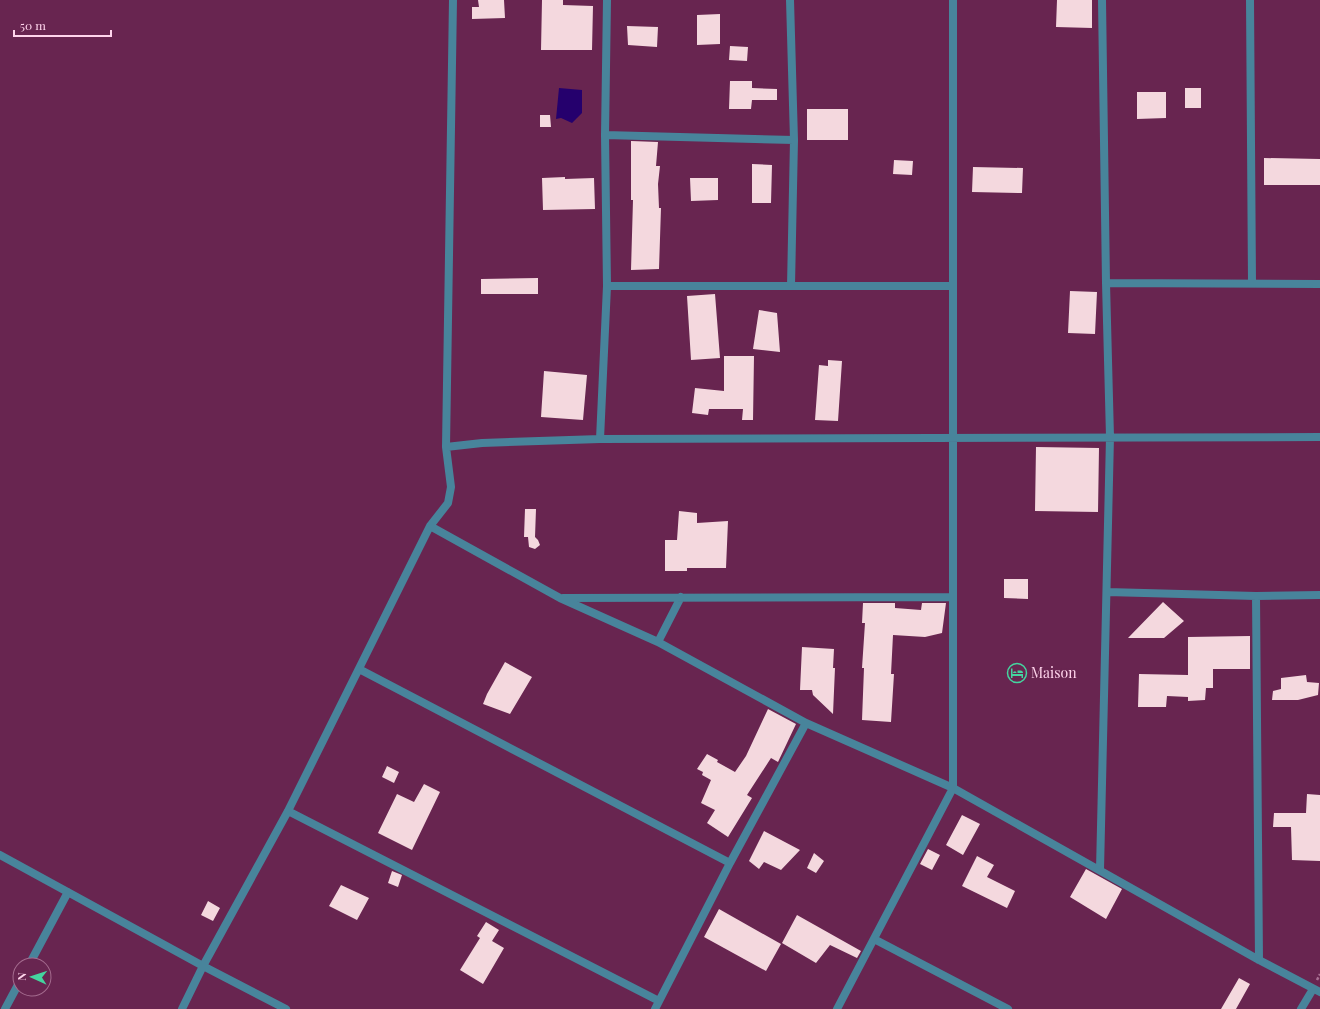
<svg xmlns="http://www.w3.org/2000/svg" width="1320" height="1009" font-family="'Playfair Display',serif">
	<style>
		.water { fill: #25006d }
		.building { fill: #f4d8de }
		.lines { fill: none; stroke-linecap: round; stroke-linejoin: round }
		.path { stroke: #a97093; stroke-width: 2.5; stroke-dasharray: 3 2; stroke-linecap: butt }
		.street { stroke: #48849b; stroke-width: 8 }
		.labels { text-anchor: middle; stroke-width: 4; stroke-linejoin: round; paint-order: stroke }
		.poi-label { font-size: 14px; fill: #ffd5ec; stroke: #682550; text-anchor: start }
	</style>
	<rect width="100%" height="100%" fill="#682550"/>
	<path class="water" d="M559 88 582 90V113L572 123 561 118 556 119Z"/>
	<path class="building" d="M478 0H504L505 18 472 19V7H479Z
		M542 0H563V5L593 6 592 50H541Z
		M1057 0H1092V28L1056 27Z
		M720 14V44L697 45V15Z
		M627 26 658 27 657 47 628 45Z
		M730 46 748 47 747 61 729 60Z
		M730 81H752V88L777 89V100H752L751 109H729Z
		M1185 88H1201V108H1185Z
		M1137 92H1166V118L1137 119Z
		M807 109H848V140H807Z
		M540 115H550L551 127H540Z
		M631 141 658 142 656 166H660L658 184 659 208H661L659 269 631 270 633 200H631Z
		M1264 158 1320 159V185H1264Z
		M894 160 913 161 912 175 893 174Z
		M752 164 772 165 771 203H752Z
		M973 167 1023 168 1022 193 972 192Z
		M565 177V179L594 178 595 209 543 210 542 178Z
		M690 178H718V200L691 201Z
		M538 278V294H481V279Z
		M1070 291 1097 292 1095 334 1068 333Z
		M715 294 720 358 691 360 687 296Z
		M759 310 777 313 780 352 753 349Z
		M724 356H754L753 420H742L743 409H709L708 415 692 413 695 388 724 391Z
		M828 360 842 361 838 421 815 420 819 365 828 366Z
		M544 371 587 375 583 420 541 417Z
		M1036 447 1099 448 1098 512 1035 511Z
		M525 509H536L535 537 538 540 540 545 535 549 529 547 528 537H524Z
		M679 511 697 513V523L728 521 726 568H687V571H665V540H677Z
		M1004 579H1028V599L1004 598Z
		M1163 602 1184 621 1164 638H1128Z
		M863 603H895V608L921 610 922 603H946L942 633 925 637 893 635 891 674H894L891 722 862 720 864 668H862L865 623H862Z
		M1250 636V669H1213V688H1206L1205 700 1188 701V697L1167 696 1166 707H1138L1139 674 1188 675V637Z
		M802 647 834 649 833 668H835L833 714 813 695 812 690H800Z
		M505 662 532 677 510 714 483 704 487 694Z
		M1306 675 1307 682 1319 683 1318 695 1298 700H1272L1273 691 1281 689V678Z
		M768 709 796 724 778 762 771 758 747 795 752 798 728 837 707 823 715 810 701 803 711 780 702 775 703 772 697 769 707 754 718 760 717 762 735 772 746 756Z
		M387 766 399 772 394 783 382 777Z
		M424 784 440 792 412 850 378 833 397 794 414 802Z
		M1307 794 1320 795V861L1292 860 1291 827H1273L1274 813H1306Z
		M962 815 980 824 963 855 946 845Z
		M764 831 800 850 781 870 764 862 759 869 749 861Z
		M928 849 940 855 932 870 920 864Z
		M814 853 824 861 816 873 807 868Z
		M977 856 994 865 987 877 1015 891 1007 908 962 886Z
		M1086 869 1122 889 1106 919 1070 897Z
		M392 871 402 875 398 887 388 883Z
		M341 885 369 898 357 920 329 906Z
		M208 901 220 908 213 921 201 915Z
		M719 909 781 944 766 971 704 937Z
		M797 915 861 951 857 958 830 945 816 963 782 943Z
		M486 922 499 930 492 941 504 948 483 984 460 970 480 938 477 936Z
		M1239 978 1250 984 1236 1009H1221Z"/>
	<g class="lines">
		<path class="path" d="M1317 980 1320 974"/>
		<path class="street" d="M790 0 794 140 791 286
			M1250 0 1252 283
			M605 135 794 140
			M1106 283 1320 284
			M607 286H953
			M600 439 607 286 605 135 607 0
			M446 447 482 443 600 439 1320 437
			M430 526 560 598 658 642 806 723 953 788 1259 960 1320 992
			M1107 592 1256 596 1320 595
			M1256 596 1259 960
			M563 598 953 597
			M658 642 681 597
			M359 669 730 863
			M288 811 659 1001
			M0 855 203 966 286 1009
			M1100 870 1110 437 1106 283 1102 0
			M874 939 1008 1009
			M29 965 68 892
			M5 1009 20 981
			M182 1009 203 966 288 811 430 526 448 503 451 487 446 447 453 0
			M655 1009 730 863 806 723
			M837 1009 953 788V0
			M1301 1009 1313 989"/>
	</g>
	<defs>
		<symbol id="hotel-ring" viewBox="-11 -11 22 22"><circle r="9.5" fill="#682550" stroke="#45d49f" stroke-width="1.5"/><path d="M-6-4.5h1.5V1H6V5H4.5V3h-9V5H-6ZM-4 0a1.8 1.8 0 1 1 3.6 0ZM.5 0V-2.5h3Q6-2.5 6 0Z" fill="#45d49f"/></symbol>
	</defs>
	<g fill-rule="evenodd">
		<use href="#hotel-ring" x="1006" y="662" width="22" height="22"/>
	</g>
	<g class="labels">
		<g class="poi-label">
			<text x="1031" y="678">Maison</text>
		</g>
	</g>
	<g transform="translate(32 977) rotate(273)"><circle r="19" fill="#682550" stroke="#a46b8e"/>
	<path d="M0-3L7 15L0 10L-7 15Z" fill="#45d49f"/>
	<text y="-6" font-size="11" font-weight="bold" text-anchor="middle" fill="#ffd5ec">N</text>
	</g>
	<path d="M14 30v6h97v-6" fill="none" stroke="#ffd5ec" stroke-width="2"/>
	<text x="20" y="30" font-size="12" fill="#ffd5ec" stroke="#682550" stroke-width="3" paint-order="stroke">50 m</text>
</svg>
